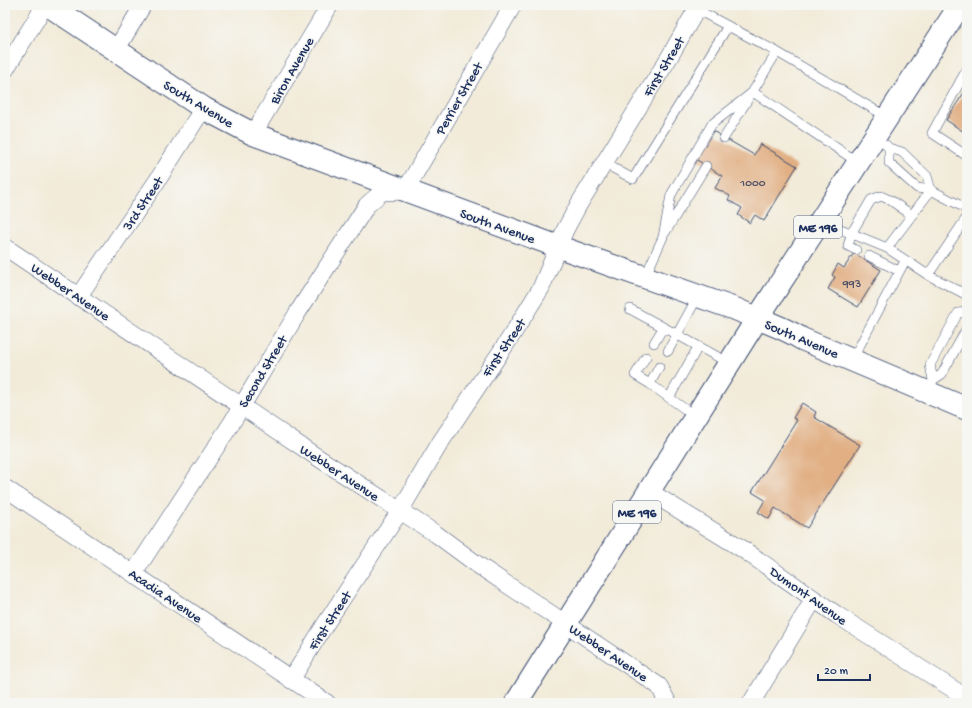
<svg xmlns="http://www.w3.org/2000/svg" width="972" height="708" font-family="'Gochi Hand',sans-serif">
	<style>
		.building { fill: #e1af83 }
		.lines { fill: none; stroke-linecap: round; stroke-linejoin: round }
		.lane-casing { stroke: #3b4b70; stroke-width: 10 }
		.street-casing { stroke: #3b4b70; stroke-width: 18 }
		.secondary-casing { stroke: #3b4b70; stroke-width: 24 }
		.highway-casing { stroke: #3b4b70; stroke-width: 24 }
		.lane { stroke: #fff; stroke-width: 9 }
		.street { stroke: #fff; stroke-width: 17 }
		.secondary { stroke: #fff; stroke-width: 22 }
		.highway { stroke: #fff; stroke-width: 22 }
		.labels { text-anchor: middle; stroke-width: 3; stroke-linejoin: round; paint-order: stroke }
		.number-label { font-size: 12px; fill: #4c4f67 }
		.shield { fill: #f6f6f2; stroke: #5d6b8a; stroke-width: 1 }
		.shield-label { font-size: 13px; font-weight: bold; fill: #1b2f5e }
		.street-label { font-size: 14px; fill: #1b2f5e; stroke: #f6f6f2 }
	</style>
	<rect width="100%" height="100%" fill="#f6f6f2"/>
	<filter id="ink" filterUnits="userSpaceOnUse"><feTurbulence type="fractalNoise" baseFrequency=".025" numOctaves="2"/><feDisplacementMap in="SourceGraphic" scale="8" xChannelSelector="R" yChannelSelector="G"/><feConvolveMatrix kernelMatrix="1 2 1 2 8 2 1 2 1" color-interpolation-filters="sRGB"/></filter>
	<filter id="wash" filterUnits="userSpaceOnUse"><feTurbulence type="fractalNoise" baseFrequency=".012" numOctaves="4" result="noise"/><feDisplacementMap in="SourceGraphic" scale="16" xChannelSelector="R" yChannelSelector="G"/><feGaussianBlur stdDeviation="0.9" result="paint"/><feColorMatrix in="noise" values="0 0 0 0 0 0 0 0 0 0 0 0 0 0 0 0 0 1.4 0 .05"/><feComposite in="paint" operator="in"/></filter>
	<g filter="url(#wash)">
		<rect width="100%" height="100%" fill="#f2ebd9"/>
		<g id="blocks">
			<path class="building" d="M967 88V134L946 120Z
				M711 130 754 155 760 144 797 166 764 221 755 215 750 223 738 215 742 208 728 200 730 196 715 188 722 176 694 158Z
				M854 253 881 270 858 307 828 289 835 277 832 275 838 264 844 268Z
				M802 403 816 412 814 417 860 445 807 528 775 508 769 519 758 512 765 500 752 492 797 420 793 418Z"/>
		</g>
	</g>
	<g filter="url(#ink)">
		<use href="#blocks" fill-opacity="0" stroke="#3b4b70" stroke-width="1"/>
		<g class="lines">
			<defs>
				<path id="lane" d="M696 9 777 52 724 138
					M777 52 887 117
					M967 69 932 133 967 156
					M753 92 859 163
					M886 145 889 148 902 152 927 176 931 190
					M889 148V163L917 188 931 190 967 209
					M604 163 633 179 728 26
					M931 190 887 248 928 275 967 217
					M821 221 887 248
					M665 233 706 166
					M856 250 848 246 851 234 871 200 881 196 890 200 912 215
					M869 256 899 271
					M928 275 967 295
					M645 277 663 237 671 195 712 124 753 92
					M630 309 729 363
					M654 343 663 328
					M668 351 698 296
					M646 357 635 375 650 384
					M852 360 905 261
					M659 367 650 384 696 417
					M933 380 930 365 958 313 967 312
					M932 384 933 380 942 374 967 328
					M669 398 698 347"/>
				<path id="street" d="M116 50 143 5
					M5 70 45 5
					M253 134 330 5
					M5 247 317 457 436 534 478 565 659 686 668 703
					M78 297 157 181 197 118 205 109
					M5 488 327 703
					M650 492 741 548 837 615 967 698
					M134 573 231 424 298 312 367 205 382 192 405 191 513 5
					M291 680 326 623 400 511 440 443 510 338 541 288 565 230 579 204 670 56 699 5
					M751 703 814 599"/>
				<path id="secondary" d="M48 5 205 109 253 134 559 247 738 310C759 320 782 326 802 339L967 409"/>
				<path id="highway" d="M516 703 757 319 960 5"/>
			</defs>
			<use href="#lane" class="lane-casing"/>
			<use href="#street" class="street-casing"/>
			<use href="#secondary" class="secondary-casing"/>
			<use href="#highway" class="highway-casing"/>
			<use href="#lane" class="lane"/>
			<use href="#street" class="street"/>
			<use href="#secondary" class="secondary"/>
			<use href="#highway" class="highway"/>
		</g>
	</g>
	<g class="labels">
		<g class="number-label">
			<text x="753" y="186">1000</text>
			<text x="852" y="287">993</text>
		</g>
		<g class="shield">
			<rect x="794" y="216" width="48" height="22" rx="3"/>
			<rect x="613" y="501" width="48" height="22" rx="3"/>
		</g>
		<g class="shield-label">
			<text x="818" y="232">ME 196</text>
			<text x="637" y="517">ME 196</text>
		</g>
		<g class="street-label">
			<text transform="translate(663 66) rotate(-59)" y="5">First Street</text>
			<text transform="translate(291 70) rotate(-60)" y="5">Biron Avenue</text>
			<text transform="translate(458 98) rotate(-60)" y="5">Perrier Street</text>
			<text transform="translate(199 103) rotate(31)" y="5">South Avenue</text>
			<text transform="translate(142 203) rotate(-56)" y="5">3rd Street</text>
			<text transform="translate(498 225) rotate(20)" y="5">South Avenue</text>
			<text transform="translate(71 291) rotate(34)" y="5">Webber Avenue</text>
			<text transform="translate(802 338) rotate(23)" y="5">South Avenue</text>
			<text transform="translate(503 347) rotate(-56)" y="5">First Street</text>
			<text transform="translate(262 371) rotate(-59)" y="5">Second Street</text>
			<text transform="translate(340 472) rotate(33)" y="5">Webber Avenue</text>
			<text transform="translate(166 595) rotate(34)" y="5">Acadia Avenue</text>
			<text transform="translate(809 595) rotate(35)" y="5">Dumont Avenue</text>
			<text transform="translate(329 620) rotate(-57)" y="5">First Street</text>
			<text transform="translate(609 652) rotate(34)" y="5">Webber Avenue</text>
		</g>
	</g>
	<rect width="972" height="708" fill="none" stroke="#f6f6f2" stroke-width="20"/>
	<path d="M818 674v6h52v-6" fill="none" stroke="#1b2f5e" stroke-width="2"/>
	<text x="824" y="674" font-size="12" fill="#1b2f5e" stroke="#f6f6f2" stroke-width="3" paint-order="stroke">20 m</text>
</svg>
